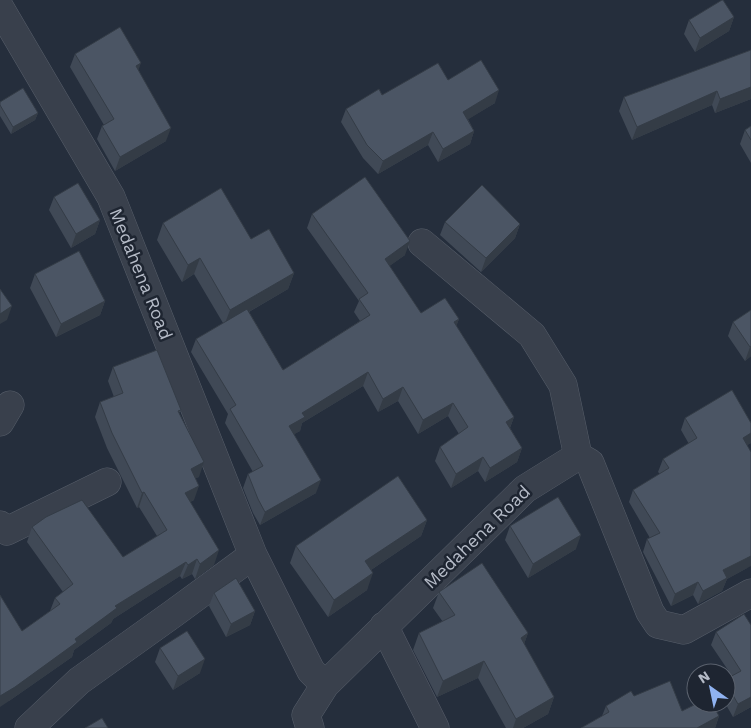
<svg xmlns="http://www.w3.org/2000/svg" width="751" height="728" font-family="'Work Sans',sans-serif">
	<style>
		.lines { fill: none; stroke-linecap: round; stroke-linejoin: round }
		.minor-casing { stroke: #575e6a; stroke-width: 29 }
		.minor { stroke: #39404c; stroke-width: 28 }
		.wall { fill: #404956 }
		.shaded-wall { fill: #343c46 }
		.building { fill: #4b5564; stroke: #343c46 }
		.labels { text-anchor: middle; stroke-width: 5; stroke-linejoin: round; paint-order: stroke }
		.street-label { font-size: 18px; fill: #b5bbc7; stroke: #1e2531 }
	</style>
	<rect width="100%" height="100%" fill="#252e3c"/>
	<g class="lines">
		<defs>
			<path id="minor" d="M0 8 111 197 253 555 311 671 325 685
				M422 243 532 335 563 385 578 456
				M0 422 10 405
				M0 525 7 531 107 482
				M384 626 435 728
				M29 728 79 681 174 613 253 555
				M310 728 306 715 325 685 525 489 578 456 590 463 650 612 658 624 684 630 751 593"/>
		</defs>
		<use href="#minor" class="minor-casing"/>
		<use href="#minor" class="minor"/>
	</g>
	<path class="wall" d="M734 17 729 31 695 52 684 34 689 20Z
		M751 50V99L715 113 712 105 632 140 619 111 624 97Z
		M75 54 139 71 166 141 115 171 97 139 102 126 104 125 70 67Z
		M448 80 495 103 468 119 474 131 470 144 438 162 428 145 378 174 363 158 341 122 346 109 382 95Z
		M0 102 38 113 35 120 11 134 0 116Z
		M751 126V163L740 144 745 130Z
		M54 197 100 220 95 234 71 248 49 210Z
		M312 214 405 255 389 266 421 313 459 319 456 326 514 417 510 428 522 448 517 462 485 482 478 471 451 488 435 461 440 447 459 434 448 416 418 434 398 401 378 412 363 386 302 423 300 431 294 434 316 493 260 525 253 513 243 488 248 474 253 472 225 423 228 414 191 352 196 339 223 323 194 274 182 282 157 240 163 223 251 239 294 273 288 289 249 312 283 370 360 321 354 312 359 301 307 228Z
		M445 222 520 224 515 238 481 272 440 235Z
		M35 274 105 301 100 315 56 337 30 288Z
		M751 310V356L745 361 728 336 733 322Z
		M113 367 181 410 179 413 199 477 195 478 194 500 190 502 214 565 195 579 192 574 182 579 180 576 113 619 111 623 74 650 72 657 9 701 22 631 50 611 55 598 63 592 27 542 32 527 123 557 157 536 139 507 137 508 107 448 95 417 100 402 114 397 108 381Z
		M685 418 751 423V443L747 445V568L727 579 722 591 698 604 693 595 671 606 643 552 647 539 650 538 629 502 633 490 660 474 658 472 663 459 689 444 681 430Z
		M427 520 421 536 371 570 367 590 328 617 290 563 296 546Z
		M510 526 576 549 528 578 505 540Z
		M439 592 528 633 524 644 554 697 548 714 523 728H506L478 678 437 697 413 650 419 633 443 622 433 608Z
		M214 593 255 611 250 625 226 637 209 606Z
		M751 625V707L733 717 725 703 726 679 732 676 711 645 716 632Z
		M160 648 200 673 173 690 155 662Z
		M634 696 682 711 719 716 715 728H581L602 716 606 706Z"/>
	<path class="shaded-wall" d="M734 17 729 31 695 52 700 38Z
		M141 63 136 77V66Z
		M751 87V99L715 113 720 99Z
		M499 90 495 103 459 125 463 112Z
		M717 91 712 105 632 140 637 127Z
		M38 113 35 120 11 134 13 127Z
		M171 128 166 141 115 171 120 157Z
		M474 131 470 144 438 162 443 149Z
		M433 132 428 145 378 174 383 161Z
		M100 220 95 234 71 248 76 234Z
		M520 224 515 238 481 272 486 258Z
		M410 241 405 255 380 273 385 259Z
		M200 258 194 274 182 282 188 265Z
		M294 273 288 289 224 326 230 310Z
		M105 301 100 315 56 337 61 324Z
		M12 306 7 320 0 324V314Z
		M459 319 454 333V322Z
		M751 346V356L745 361 750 347Z
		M368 372 363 386 302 423 300 431 284 440 289 426 302 413Z
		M403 387 398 401 378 412 383 399Z
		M453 403 448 416 418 434 423 420Z
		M514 417 509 430 506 422Z
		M751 433V443L738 450 743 438Z
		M522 448 517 462 485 482 490 468Z
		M483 457 478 471 451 488 456 474Z
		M204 462 199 477 185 483 191 469Z
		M321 480 316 493 260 525 265 512Z
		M199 486 194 500 179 507 185 493Z
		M144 492 139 507 137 508 142 493Z
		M427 520 421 536 359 578 365 561Z
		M581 535 576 549 528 578 533 564Z
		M219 550 214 565 195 579 200 564Z
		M751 556V566L727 579 722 591 698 604 703 591 723 570Z
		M197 559 192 574 182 579 188 565Z
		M186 562 180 576 113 619 111 623 74 650 72 657 9 701 0 707V696L115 606Z
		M373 573 367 590 328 617 334 600Z
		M698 582 693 595 671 606 675 594Z
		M255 611 250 625 226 637 231 624Z
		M528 633 522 650 521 638Z
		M205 659 200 673 173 690 178 676Z
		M484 661 478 678 437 697 443 681Z
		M554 697 548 714 523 728H513L516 719Z
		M751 697V707L733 717 738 704Z
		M719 716 715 728H697Z"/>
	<path class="building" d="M722 0H723L734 17 700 38 689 20Z
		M120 27 141 63 136 66 171 128 120 157 102 126 114 119 75 54Z
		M751 50V87L720 99 717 91 637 127 624 97Z
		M481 60 499 90 463 112 474 131 443 149 433 132 383 161 367 145 346 109 379 89 382 95 438 63 448 80Z
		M23 88 38 113 13 127 0 105V102Z
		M751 126V140L745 130Z
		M365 177 410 241 385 259 421 313 445 298 459 319 454 322 514 417 506 422 522 448 490 468 483 457 456 474 440 447 468 427 453 403 423 420 403 387 383 399 368 372 302 413 305 417 289 426 321 480 265 512 258 499 248 474 263 466 230 409 236 405 196 339 247 309 283 370 370 315 359 299 368 293 312 214Z
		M78 183 100 220 76 234 54 197Z
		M482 185 520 224 486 258 445 222Z
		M221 188 251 239 269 229 294 273 230 310 200 258 188 265 163 223Z
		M79 251 105 301 61 324 35 274Z
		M0 289 12 306 0 314Z
		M751 310V346L750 347 733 322Z
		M157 350 181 410 178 411 204 462 191 469 199 486 185 493 219 550 200 564 197 559 188 565 186 562 115 606 117 608 75 639 77 642 15 687 0 696V595L22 631 60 604 55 598 73 584 32 527 46 517 82 500 123 557 167 530 144 492 142 493 112 433 100 402 123 393 113 367Z
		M732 390 751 423V433L743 438 751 452V556L723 570 727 578 703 591 698 582 675 594 647 539 660 533 633 490 669 468 663 459 697 438 685 418Z
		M398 476 427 520 365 561 373 573 334 600 296 546Z
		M558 497 581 535 533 564 510 526Z
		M482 563 528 633 521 638 554 697 516 719 484 661 443 681 419 633 455 615 439 592Z
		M236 578 255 611 231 624 214 593Z
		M744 614 751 625V697L738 704 726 683V679L741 671 716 632Z
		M187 631 205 659 178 676 160 648Z
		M670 681 682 711 698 703H712L719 716 697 728H581L609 712 606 706 631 691 634 696Z
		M102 718 108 728H85Z"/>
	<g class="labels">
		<g class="street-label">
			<text transform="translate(141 274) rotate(68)" y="6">Medahena Road</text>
			<text transform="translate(477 537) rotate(-44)" y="6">Medahena Road</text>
		</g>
	</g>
	<g transform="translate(711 688) rotate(327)"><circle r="24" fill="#1e2531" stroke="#5a616d"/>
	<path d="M0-4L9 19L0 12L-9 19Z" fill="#90b3f1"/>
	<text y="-8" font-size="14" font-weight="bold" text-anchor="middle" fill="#b5bbc7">N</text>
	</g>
</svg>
